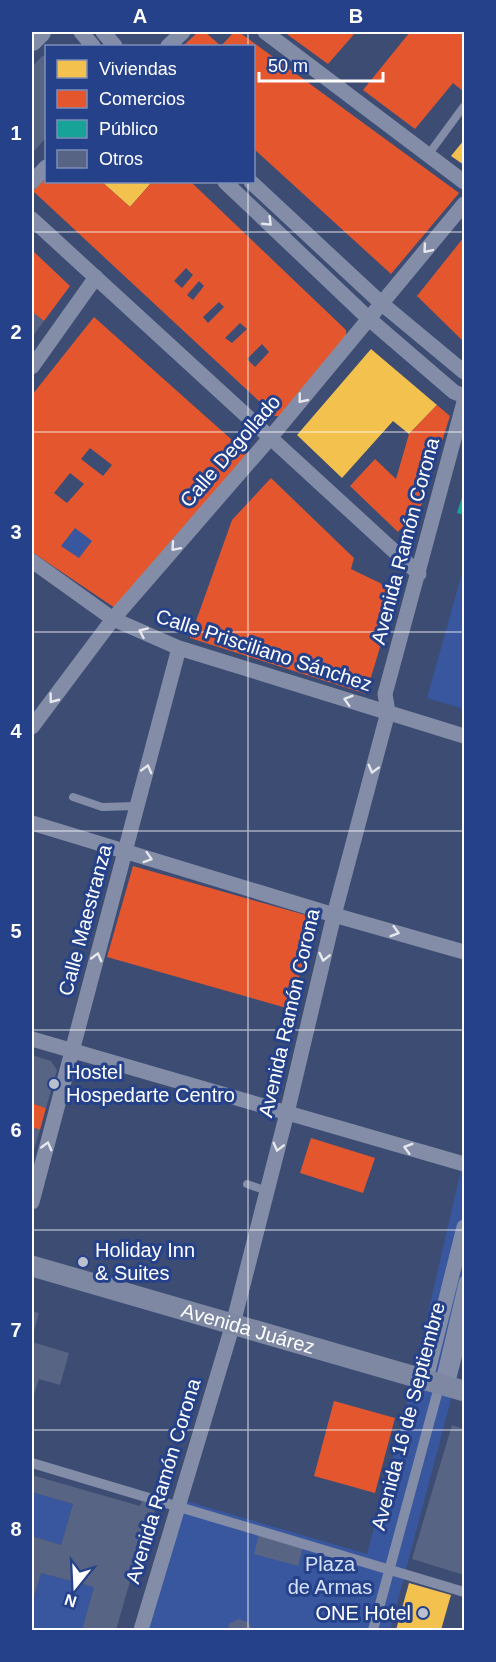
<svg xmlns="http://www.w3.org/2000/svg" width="496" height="1662" font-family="Helvetica,sans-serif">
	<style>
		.green { fill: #39579f }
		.homes { fill: #f2c14e }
		.shops { fill: #e4572e; fill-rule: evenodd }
		.public { fill: #17a398 }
		.building { fill: #586483 }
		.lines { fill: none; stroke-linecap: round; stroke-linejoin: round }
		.service { stroke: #838da7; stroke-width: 8 }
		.pedestrian { stroke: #838da7; stroke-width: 10 }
		.minor { stroke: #838da7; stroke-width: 15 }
		.secondary { stroke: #7e88a3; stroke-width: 21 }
		.primary { stroke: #828ca6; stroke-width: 22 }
		.oneway { stroke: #e6e8ed }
		.grid { fill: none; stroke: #fff; stroke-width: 1.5; stroke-opacity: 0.55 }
		.poi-dot { fill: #bbc0ce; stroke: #25418a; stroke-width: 2 }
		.labels { text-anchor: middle; stroke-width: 6; stroke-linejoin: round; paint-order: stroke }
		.street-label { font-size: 20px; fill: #fff; stroke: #25418a }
		.poi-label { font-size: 20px; fill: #fff; stroke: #25418a; text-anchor: start }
		.park-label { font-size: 20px; fill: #d6e0f7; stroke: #25418a }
		.neatline { fill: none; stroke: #fff; stroke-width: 2 }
		.grid-label { font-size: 20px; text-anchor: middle; font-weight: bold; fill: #fff }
	</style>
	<rect width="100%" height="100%" fill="#3c4c73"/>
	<path class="green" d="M75 528 92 541 79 558 61 546Z
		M464 566V709L427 698Z
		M464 1157V1350L390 1630H253L248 1622 230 1624 228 1630H148L186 1501 367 1554 406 1408Z
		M32 1492 73 1504 61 1545 32 1536Z
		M41 1573 94 1587 82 1630 32 1629V1607Z"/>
	<path class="homes" d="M464 140V165L451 156Z
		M102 182H152L130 207Z
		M371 349 437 405 409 434 393 421 342 478 297 435Z
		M409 1583 451 1595 441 1630H396Z"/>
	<path class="shops" d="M198 32H205L221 46 234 32H239L459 193 391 274 254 149V46H183Z
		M284 32H356L328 64Z
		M410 32H464V92L453 83 415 129 363 90Z
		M46 178V182H102L130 207 152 182H191L346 330 347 341 285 416H275L33 191ZM186 268 193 275 182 288 174 281ZM199 281 204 286 193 300 187 295ZM219 302 224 307 208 323 203 317ZM240 323 247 329 232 343 225 338ZM262 344 269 352 255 367 247 359Z
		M464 237V342L417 296Z
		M32 250 70 286 44 321 32 312Z
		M94 317 250 456 115 608 32 552V395ZM90 448 112 465 103 476 81 459ZM70 473 84 484 67 503 54 493ZM75 528 92 541 79 558 61 546Z
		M437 405 450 416 422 504 398 532 350 486 375 459 396 479 409 434Z
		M271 478 354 558 351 569 380 583 395 597 366 694 190 638 232 520Z
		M133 866 316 918 290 1009 107 957Z
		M32 1103 46 1108 40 1130 32 1127Z
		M311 1138 375 1158 363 1193 300 1173Z
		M334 1401 395 1418 375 1493 314 1476Z"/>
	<path class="public" d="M464 491V515L457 513Z"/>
	<path class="building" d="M42 56H46V138L32 153V67Z
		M32 312 44 321 32 337Z
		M32 1055 51 1061 57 1070 46 1108 32 1103Z
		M32 1127 40 1130 32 1156Z
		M32 1311 39 1313 32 1338Z
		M32 1342 69 1353 60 1385 39 1379 32 1401Z
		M452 1425 464 1429V1575L412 1559Z
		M32 1475 140 1506 142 1501 156 1505 152 1520 148 1519 116 1630H82L94 1587 41 1573 32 1604V1536L61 1545 73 1504 32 1492Z
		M259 1534 303 1547 298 1566 254 1554Z
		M239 1619 248 1622 253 1630H228L229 1624Z"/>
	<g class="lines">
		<path class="service" d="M428 155 464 106
			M73 797 102 807 137 806
			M247 1184 267 1191"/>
		<path class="pedestrian" d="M32 1463 464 1592
			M373 1630 440 1383 464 1281"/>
		<path class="minor" d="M81 32 93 46
			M103 32 115 46
			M265 32 464 182
			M168 46 183 32
			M32 182 46 167
			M225 182 368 318 454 392 464 396
			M251 182 381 303 464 372
			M32 219 419 574
			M32 367 96 277
			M32 561 113 619 179 648 464 736
			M32 727 113 619 270 438 464 204
			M32 823 334 915 464 952
			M32 1039 464 1164
			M32 1202 179 648
			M426 1379 464 1227
			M447 1385 464 1319
			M141 1630 233 1324 287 1113 334 915 388 712 385 694 464 402"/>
		<path class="secondary" id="s1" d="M32 1266 464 1391"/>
		<path class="primary" d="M32 40 40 32"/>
	</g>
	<defs><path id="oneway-chevron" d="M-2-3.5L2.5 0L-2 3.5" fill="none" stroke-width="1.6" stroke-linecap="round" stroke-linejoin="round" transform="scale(1.5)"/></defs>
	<g class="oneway">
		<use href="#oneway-chevron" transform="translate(268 222) rotate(44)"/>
		<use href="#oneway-chevron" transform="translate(427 249) rotate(130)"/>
		<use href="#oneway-chevron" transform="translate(302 399) rotate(129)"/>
		<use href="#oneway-chevron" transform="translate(175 547) rotate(131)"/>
		<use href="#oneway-chevron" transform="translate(143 632) rotate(-156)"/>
		<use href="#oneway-chevron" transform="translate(53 699) rotate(127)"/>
		<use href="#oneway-chevron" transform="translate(348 700) rotate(-163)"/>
		<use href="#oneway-chevron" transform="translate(147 769) rotate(-75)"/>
		<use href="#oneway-chevron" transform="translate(373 769) rotate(105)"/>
		<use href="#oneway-chevron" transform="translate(148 858) rotate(17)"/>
		<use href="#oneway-chevron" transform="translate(395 932) rotate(16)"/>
		<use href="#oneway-chevron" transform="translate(97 957) rotate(-75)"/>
		<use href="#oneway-chevron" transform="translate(324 957) rotate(103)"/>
		<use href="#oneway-chevron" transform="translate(47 1146) rotate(-75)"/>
		<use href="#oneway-chevron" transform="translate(278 1147) rotate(104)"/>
		<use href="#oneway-chevron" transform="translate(408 1148) rotate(-164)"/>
	</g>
	<path class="grid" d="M248 32V46M248 182V1630M32 232H464M32 432H464M32 632H464M32 831H464M32 1030H464M32 1230H464M32 1430H464"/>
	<g class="poi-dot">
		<circle cx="54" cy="1084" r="6"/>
		<circle cx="83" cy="1262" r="6"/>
		<circle cx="423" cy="1613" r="6"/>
	</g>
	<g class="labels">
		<g class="street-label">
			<text transform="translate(230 451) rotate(-49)" y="7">Calle Degollado</text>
			<text transform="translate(405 541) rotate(-75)" y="7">Avenida Ramón Corona</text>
			<text transform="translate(264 650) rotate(18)" y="7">Calle Prisciliano Sánchez</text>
			<text transform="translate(85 920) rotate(-75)" y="7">Calle Maestranza</text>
			<text transform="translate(289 1013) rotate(-77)" y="7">Avenida Ramón Corona</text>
			<text dy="7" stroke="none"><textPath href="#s1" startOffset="225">Avenida Juárez</textPath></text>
			<text transform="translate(408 1416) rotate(-75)" y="7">Avenida 16 de Septiembre</text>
			<text transform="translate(163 1481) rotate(-73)" y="7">Avenida Ramón Corona</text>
		</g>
		<g class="poi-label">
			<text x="66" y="1079">Hostel<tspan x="66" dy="23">Hospedarte Centro</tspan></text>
			<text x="95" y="1257">Holiday Inn<tspan x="95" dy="23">&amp; Suites</tspan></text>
			<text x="411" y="1620" text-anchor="end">ONE Hotel</text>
		</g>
		<g class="park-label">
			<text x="330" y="1571">Plaza<tspan x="330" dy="23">de Armas</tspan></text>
		</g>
	</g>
	<rect width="496" height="1662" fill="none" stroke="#25418a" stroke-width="66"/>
	<rect x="45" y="45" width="210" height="138" fill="#25418a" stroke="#7c8db9" stroke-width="1.5"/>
	<rect x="57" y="60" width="30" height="18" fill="#f2c14e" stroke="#7c8db9" stroke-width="1.5"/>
	<text x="99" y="75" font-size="18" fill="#ffffff">Viviendas</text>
	<rect x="57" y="90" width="30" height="18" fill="#e4572e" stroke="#7c8db9" stroke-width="1.5"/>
	<text x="99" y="105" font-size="18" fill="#ffffff">Comercios</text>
	<rect x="57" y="120" width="30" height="18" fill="#17a398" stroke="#7c8db9" stroke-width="1.5"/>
	<text x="99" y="135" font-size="18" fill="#ffffff">Público</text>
	<rect x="57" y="150" width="30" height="18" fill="#586483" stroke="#7c8db9" stroke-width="1.5"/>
	<text x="99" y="165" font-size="18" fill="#ffffff">Otros</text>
	<g transform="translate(75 1587) rotate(198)" stroke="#25418a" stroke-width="4.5" paint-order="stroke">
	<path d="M0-4.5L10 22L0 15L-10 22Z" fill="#ffffff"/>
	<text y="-9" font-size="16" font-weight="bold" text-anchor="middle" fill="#ffffff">N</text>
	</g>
	<path d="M259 72v9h124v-9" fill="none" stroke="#ffffff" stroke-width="3"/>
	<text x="268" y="72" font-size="18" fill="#ffffff" stroke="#25418a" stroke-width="4.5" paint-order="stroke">50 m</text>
	<rect x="33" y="33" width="430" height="1596" class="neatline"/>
	<g class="grid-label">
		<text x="140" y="23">A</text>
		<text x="356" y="23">B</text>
		<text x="16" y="140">1</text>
		<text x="16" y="339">2</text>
		<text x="16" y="539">3</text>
		<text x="16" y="738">4</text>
		<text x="16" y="938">5</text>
		<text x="16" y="1137">6</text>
		<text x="16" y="1337">7</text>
		<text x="16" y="1536">8</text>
	</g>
</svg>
